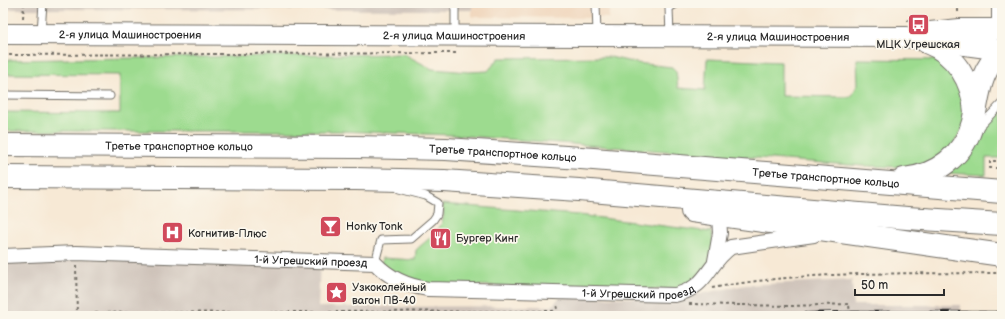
<svg xmlns="http://www.w3.org/2000/svg" width="1005" height="319" font-family="'Balsamiq Sans',sans-serif">
	<style>
		.built { fill: #f0d6bc }
		.industrial { fill: #cec2b9 }
		.green { fill: #9ddb8f; stroke: #64835d }
		.lines { fill: none; stroke-linecap: round; stroke-linejoin: round }
		.service-casing { stroke: #726e66; stroke-width: 9 }
		.minor-casing { stroke: #726e66; stroke-width: 16 }
		.secondary-casing { stroke: #726e66; stroke-width: 22 }
		.primary-casing { stroke: #726e66; stroke-width: 24 }
		.path { stroke: #726e66; stroke-width: 2; stroke-dasharray: 3 3; stroke-linecap: butt }
		.service { stroke: #fff; stroke-width: 7 }
		.minor { stroke: #fff; stroke-width: 14 }
		.secondary { stroke: #fff; stroke-width: 20 }
		.primary { stroke: #fff; stroke-width: 22 }
		.rail-casing { stroke: #2b2b2b; stroke-width: 4.5 }
		.rail { stroke: #fbf7ec; stroke-width: 3; stroke-dasharray: 9; stroke-linecap: butt }
		.labels { text-anchor: middle; stroke-width: 3.5; stroke-linejoin: round; paint-order: stroke }
		.street-label { font-size: 11px; fill: #2b2b2b; stroke: #fbf7ec }
		.poi-label { font-size: 11px; fill: #2b2b2b; stroke: #fbf7ec; text-anchor: start }
	</style>
	<rect width="100%" height="100%" fill="#fbf7ec"/>
	<filter id="ink" filterUnits="userSpaceOnUse"><feTurbulence type="fractalNoise" baseFrequency=".025" numOctaves="2"/><feDisplacementMap in="SourceGraphic" scale="8" xChannelSelector="R" yChannelSelector="G"/><feConvolveMatrix kernelMatrix="1 2 1 2 8 2 1 2 1" color-interpolation-filters="sRGB"/></filter>
	<filter id="wash" filterUnits="userSpaceOnUse"><feTurbulence type="fractalNoise" baseFrequency=".012" numOctaves="4" result="noise"/><feDisplacementMap in="SourceGraphic" scale="16" xChannelSelector="R" yChannelSelector="G"/><feGaussianBlur stdDeviation="0.9" result="paint"/><feColorMatrix in="noise" values="0 0 0 0 0 0 0 0 0 0 0 0 0 0 0 0 0 1.4 0 .05"/><feComposite in="paint" operator="in"/></filter>
	<g filter="url(#wash)">
		<rect width="100%" height="100%" fill="#f7e9d5"/>
		<path class="built" d="M472 3H609V18L472 17Z"/>
		<path class="industrial" d="M3 3H472V10L3 9Z
			M73 258 320 262 318 307 552 306 560 297 677 298 746 285 852 280 853 305H960V316H3V261Z"/>
		<path class="green" d="M404 54 432 69 469 72 488 71 499 58 610 57 636 63 672 67 676 71 678 88 705 90 707 59 781 62V96L851 97 858 84 857 59 944 60 957 73 967 122C961 131 951 150 943 155 922 171 888 166 864 166L453 135 337 131H3V112L120 113V75L3 74V60Z
			M1002 111V158H986V175L945 173Z
			M442 204 578 215 711 232C716 244 712 261 705 271 700 278 689 284 683 290L414 284 381 264 382 258 415 260 416 250C431 236 449 227 442 204Z"/>
	</g>
	<g filter="url(#ink)">
		<g class="lines">
			<defs>
				<path id="service" d="M455 3V35
					M596 3 597 35
					M41 32 43 3
					M670 36 669 8 678 3
					M3 95 110 96
					M980 126 1002 103
					M375 263 381 240 411 239 433 220 437 214 438 203 426 196 399 189"/>
				<g id="minor">
					<path d="M999 29V3"/>
					<path id="s1" d="M3 256 76 253 375 263C390 279 407 286 428 289L675 295C709 287 706 265 731 247L814 235"/>
					<path d="M715 261 720 233 719 216"/>
				</g>
				<g id="secondary">
					<path d="M930 32 960 29H1002"/>
					<path id="s2" d="M3 34 905 37 1002 50"/>
					<path d="M926 43C956 54 972 82 974 112"/>
				</g>
				<g id="primary">
					<path id="s3" d="M3 145 356 147 446 149 581 158 1002 192"/>
					<path d="M3 177 356 179 444 181 579 190 907 218 1002 224"/>
					<path d="M904 179C936 176 965 155 973 122 980 92 978 74 1002 50"/>
					<path d="M692 211 1002 255"/>
				</g>
			</defs>
			<use href="#service" class="service-casing"/>
			<use href="#minor" class="minor-casing"/>
			<use href="#secondary" class="secondary-casing"/>
			<use href="#primary" class="primary-casing"/>
			<path class="path" d="M958 3V14
				M23 18 24 3
				M907 20H919
				M3 55 456 53
				M1002 161H990V168H1002
				M76 265 77 316
				M712 288C807 270 906 274 1002 273
				M689 304 791 306 849 304 850 316
				M77 313 553 311 560 305"/>
			<use href="#service" class="service"/>
			<use href="#minor" class="minor"/>
			<use href="#secondary" class="secondary"/>
			<use href="#primary" class="primary"/>
			<defs>
				<path id="rail" d="M734 316 849 313H1002"/>
			</defs>
			<use href="#rail" class="rail-casing"/>
			<use href="#rail" class="rail"/>
		</g>
	</g>
	<defs>
		<symbol id="bus-square" viewBox="-11 -11 22 22"><rect x="-9" y="-9" width="18" height="18" rx="4" fill="#d1495b" stroke="#fbf7ec"/><path d="M-5-6H5V4H4V6H2V4H-2V6H-4V4H-5ZM-3.5-4V0h7V-4ZM-3.5 1.2v1.5H-2V1.2ZM2 1.2v1.5H3.5V1.2Z" fill="#fff"/></symbol>
		<symbol id="bar-square" viewBox="-11 -11 22 22"><rect x="-9" y="-9" width="18" height="18" rx="4" fill="#d1495b" stroke="#fbf7ec"/><path d="M-6-5H6L.8 .8V4.5H3.5V6h-7V4.5H-.8V.8Z" fill="#fff"/></symbol>
		<symbol id="hospital-square" viewBox="-11 -11 22 22"><rect x="-9" y="-9" width="18" height="18" rx="4" fill="#d1495b" stroke="#fbf7ec"/><path d="M-5-5h3v3.5h4V-5h3V5h-3V1.5h-4V5h-3Z" fill="#fff"/></symbol>
		<symbol id="restaurant-square" viewBox="-11 -11 22 22"><rect x="-9" y="-9" width="18" height="18" rx="4" fill="#d1495b" stroke="#fbf7ec"/><path d="M-5-6h1v4h1v-4h1v4h1v-4h1v5L-1.5 .5V6h-2V.5L-5-1ZM5-6V6H3V1.5H1.5Q1.5-4 5-6Z" fill="#fff"/></symbol>
		<symbol id="sight-square" viewBox="-11 -11 22 22"><rect x="-9" y="-9" width="18" height="18" rx="4" fill="#d1495b" stroke="#fbf7ec"/><path d="M0-6L1.8-2.2L6-1.7L2.9 1.2L3.7 5.4L0 3.3L-3.7 5.4L-2.9 1.2L-6-1.7L-1.8-2.2Z" fill="#fff"/></symbol>
	</defs>
	<g fill-rule="evenodd">
		<use href="#bus-square" x="906" y="12" width="25" height="25"/>
		<use href="#bar-square" x="318" y="214" width="25" height="25"/>
		<use href="#hospital-square" x="160" y="220" width="25" height="25"/>
		<use href="#restaurant-square" x="428" y="226" width="25" height="25"/>
		<use href="#sight-square" x="324" y="280" width="25" height="25"/>
	</g>
	<g class="labels">
		<g class="street-label">
			<text dy="4" stroke="none"><textPath href="#s2" startOffset="127">2-я улица Машиностроения</textPath></text>
			<text dy="4" stroke="none"><textPath href="#s2" startOffset="451">2-я улица Машиностроения</textPath></text>
			<text dy="4" stroke="none"><textPath href="#s2" startOffset="775">2-я улица Машиностроения</textPath></text>
			<text dy="4" stroke="none"><textPath href="#s3" startOffset="176">Третье транспортное кольцо</textPath></text>
			<text dy="4" stroke="none"><textPath href="#s3" startOffset="500">Третье транспортное кольцо</textPath></text>
			<text dy="4" stroke="none"><textPath href="#s3" startOffset="824">Третье транспортное кольцо</textPath></text>
			<text dy="4" stroke="none"><textPath href="#s1" startOffset="308">1-й Угрешский проезд</textPath></text>
			<text dy="4" stroke="none"><textPath href="#s1" startOffset="643">1-й Угрешский проезд</textPath></text>
		</g>
		<g class="poi-label">
			<text x="918" y="48" text-anchor="middle">МЦК Угрешская</text>
			<text x="346" y="230">Honky Tonk</text>
			<text x="188" y="237">Когнитив-Плюс</text>
			<text x="456" y="242">Бургер Кинг</text>
			<text x="352" y="291">Узкоколейный<tspan x="352" dy="13">вагон ПВ-40</tspan></text>
		</g>
	</g>
	<rect width="1005" height="319" fill="none" stroke="#fbf7ec" stroke-width="16"/>
	<path d="M855 289v6h89v-6" fill="none" stroke="#2b2b2b" stroke-width="2"/>
	<text x="861" y="289" font-size="12" fill="#2b2b2b" stroke="#fbf7ec" stroke-width="3" paint-order="stroke">50 m</text>
</svg>
